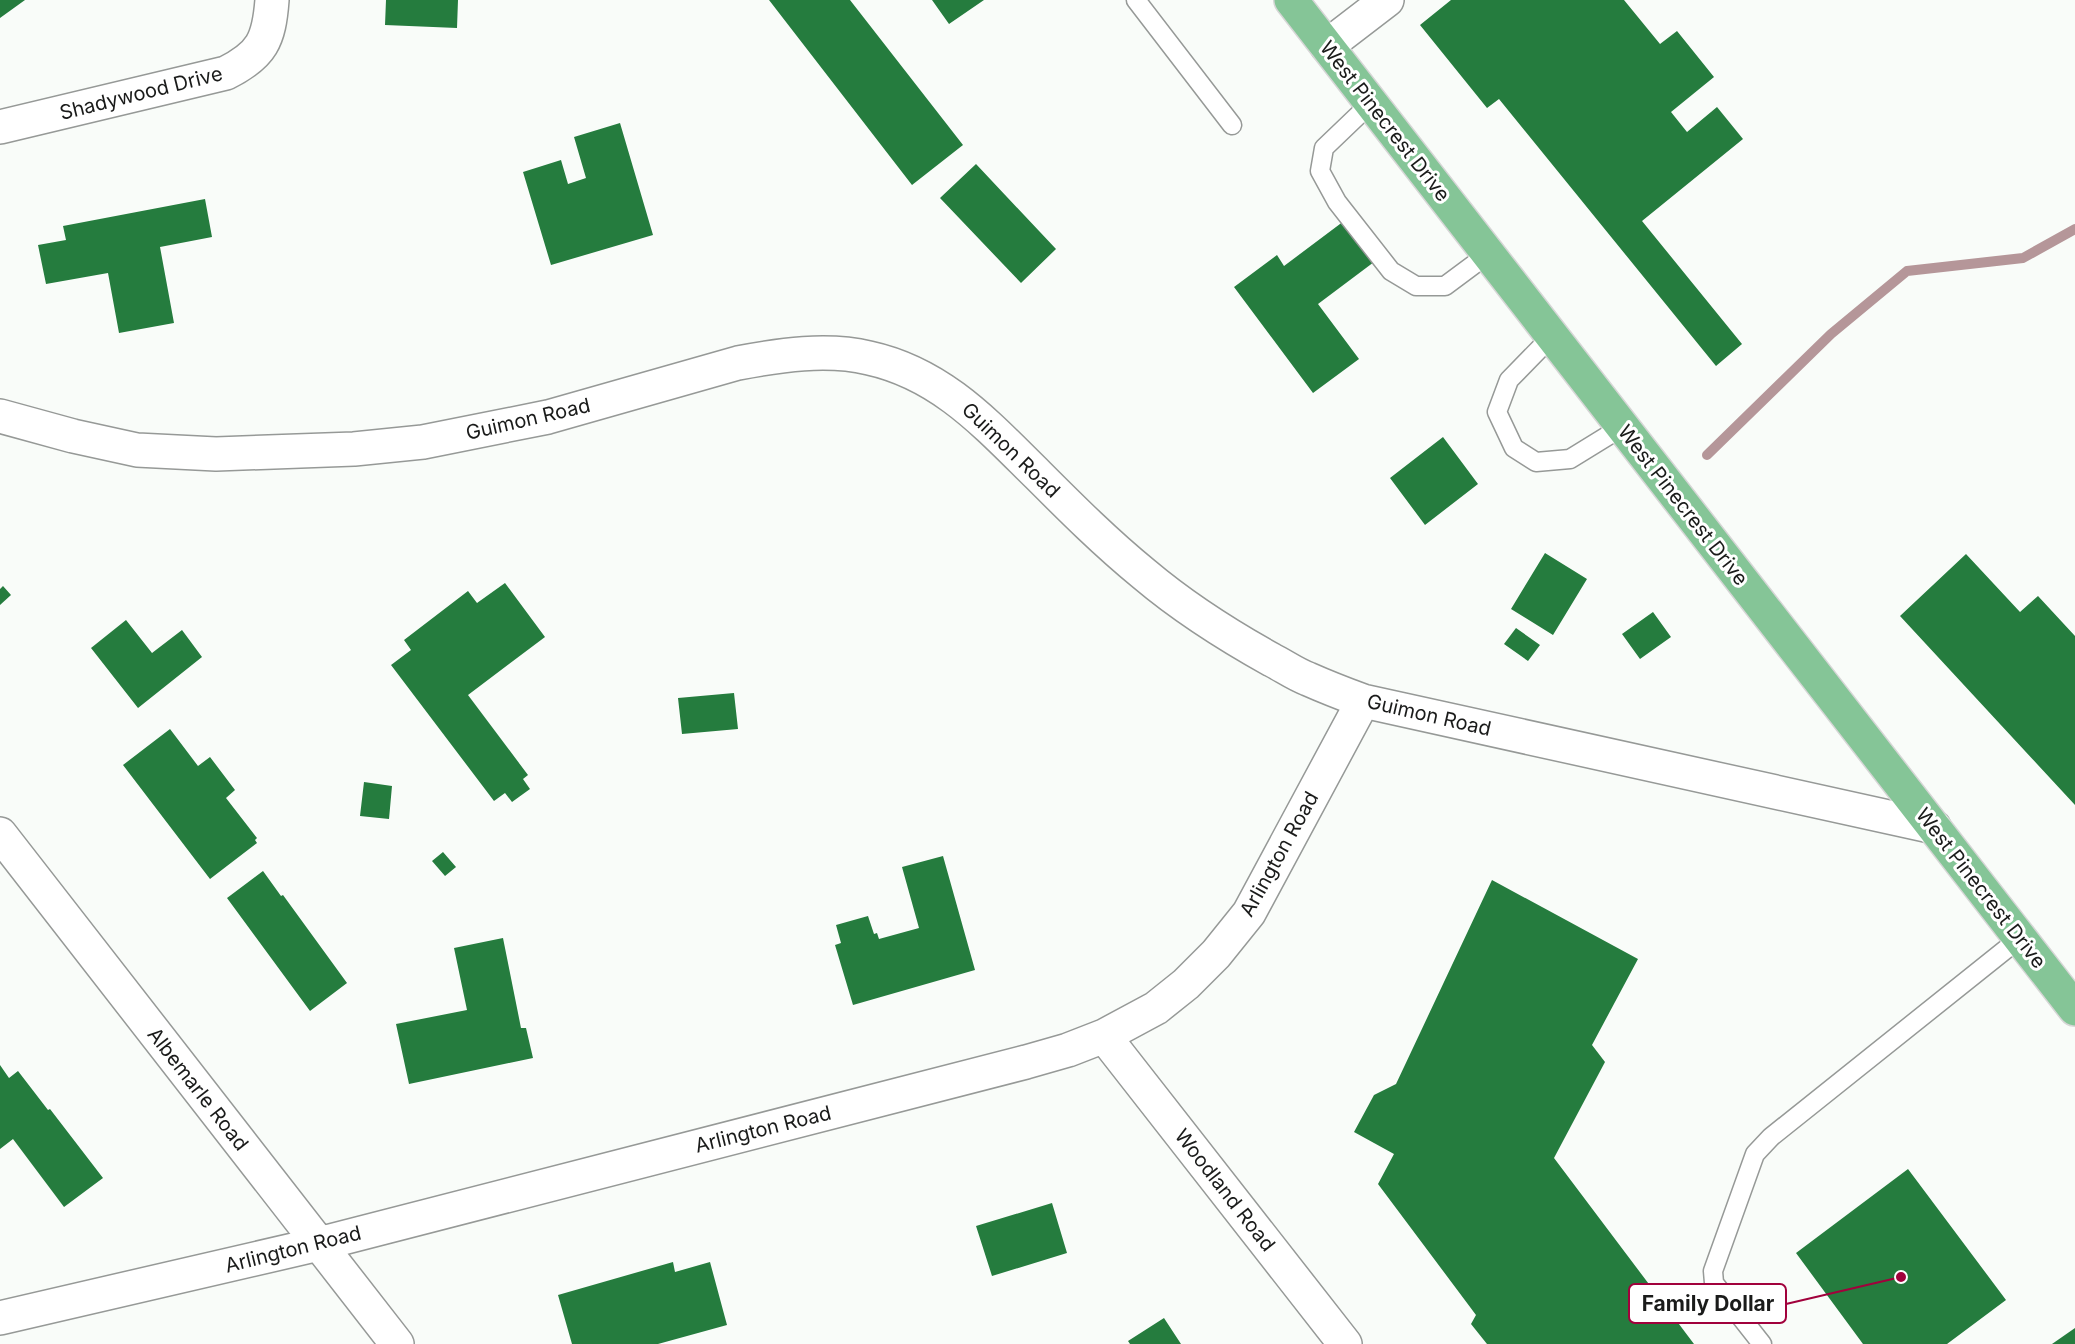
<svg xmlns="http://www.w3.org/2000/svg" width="2075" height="1344" font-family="Inter,sans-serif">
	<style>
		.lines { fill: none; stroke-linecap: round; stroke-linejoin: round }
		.stream { stroke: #b59699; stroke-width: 10 }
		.building { fill: #257c3e }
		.lane-casing { stroke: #969997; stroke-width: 21 }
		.street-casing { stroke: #969997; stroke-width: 36 }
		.primary-casing { stroke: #d6d6d6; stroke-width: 36 }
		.lane { stroke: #fff; stroke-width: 18 }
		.street { stroke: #fff; stroke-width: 33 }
		.primary { stroke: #85c597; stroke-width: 33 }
		.labels { text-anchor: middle; stroke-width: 6; stroke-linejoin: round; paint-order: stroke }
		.street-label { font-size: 20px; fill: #1a1b1a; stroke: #fff }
		.leader { fill: none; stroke: #a1013c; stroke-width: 2 }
		.callout-dot { fill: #a1013c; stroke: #fff; stroke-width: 2 }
		.callout { fill: #fff; stroke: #a1013c; stroke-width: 2 }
		.callout-label { font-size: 21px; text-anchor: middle; font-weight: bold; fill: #1a1b1a }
	</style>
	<rect width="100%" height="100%" fill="#f9fcf9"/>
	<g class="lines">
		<path class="stream" d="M1707 455 1831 334 1907 271 2023 258 2075 229"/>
	</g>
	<path class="building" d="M0 0H25L0 18Z
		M386 0H458L457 28 385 25Z
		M769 0H850L963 145 912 185Z
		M932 0H984L949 24Z
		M1451 0H1624L1660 44 1677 31 1714 77 1671 112 1687 132 1717 107 1743 139 1642 221 1742 344 1716 366 1499 99 1487 108 1420 25Z
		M620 123 653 235 551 265 523 172 561 160 568 184 586 178 574 137Z
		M976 164 1056 249 1021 283 940 198Z
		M205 199 212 237 160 247 174 323 119 333 108 273 46 284 38 245 66 240 63 226Z
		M1348 218 1378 259 1318 304 1359 359 1313 393 1234 287 1277 255 1284 266Z
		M1443 437 1478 484 1425 525 1390 478Z
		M1545 553 1587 579 1553 635 1511 609Z
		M1966 554 2020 612 2038 596 2075 636V805L1900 616Z
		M505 583 545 637 468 695 528 775 523 779 530 789 512 802 505 793 494 801 391 665 411 650 404 640 468 591 477 603Z
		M3 586 11 595 0 605V589Z
		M1653 612 1671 637 1640 659 1622 634Z
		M126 620 152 653 182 630 202 657 138 708 91 648Z
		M1516 628 1540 645 1528 661 1504 644Z
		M734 693 738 729 682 734 678 698Z
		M170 729 198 766 210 757 235 790 226 798 257 838 255 840 257 843 210 879 123 765Z
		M364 782 392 786 389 819 360 816Z
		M443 852 456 867 445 876 432 861Z
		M943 856 975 970 853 1005 835 945 841 943 836 925 868 916 874 934 877 933 879 939 919 928 902 867Z
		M263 871 281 896 283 895 347 983 310 1011 227 898Z
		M1492 880 1638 959 1592 1045 1605 1062 1554 1158 1694 1344H1487L1471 1324 1476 1315 1378 1184 1394 1154 1354 1132 1374 1095 1396 1084Z
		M503 938 521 1028H526L533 1058 409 1084 396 1024 467 1010 454 948Z
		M0 1065 9 1078 18 1071 48 1110 50 1109 103 1178 64 1207 13 1139 0 1149Z
		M1908 1169 2006 1300 1947 1344H1863L1796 1253Z
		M1052 1203 1067 1253 992 1276 976 1226Z
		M673 1262 675 1272 710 1262 727 1325 658 1344H572L558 1295Z
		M1164 1318 1181 1344H1130L1128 1341Z
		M2075 1328V1344H2052Z"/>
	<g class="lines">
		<defs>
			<path id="lane" d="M1136 0 1232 125
				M1371 103 1324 148 1320 171 1337 202 1391 271 1416 286H1445L1488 254
				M1552 336 1509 380 1497 412 1514 448 1536 462 1570 459 1622 427
				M1762 1344 1714 1283 1713 1271 1755 1154 1771 1137 2020 938"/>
			<path id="street" d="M1327 46 1387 0
				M0 127 226 73C262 55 269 40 272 0
				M0 416 73 436 137 450 216 454 354 449 423 442 548 417 738 363C780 355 827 348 869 358 942 374 987 425 1038 475 1072 509 1106 543 1144 574 1183 607 1227 635 1272 660 1284 666 1295 674 1308 679 1326 687 1344 694 1363 701L1934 827
				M0 834 397 1344
				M1104 1036 1345 1344
				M0 1318 319 1244 1026 1062 1068 1050 1104 1036 1156 1008 1186 984 1216 954 1249 913 1363 701"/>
			<path id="primary" d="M1291 0 2075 1009"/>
		</defs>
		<use href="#lane" class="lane-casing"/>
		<use href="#street" class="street-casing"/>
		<use href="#primary" class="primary-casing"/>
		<use href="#lane" class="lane"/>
		<use href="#street" class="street"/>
		<use href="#primary" class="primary"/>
	</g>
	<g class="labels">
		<g class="street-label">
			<text transform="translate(141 93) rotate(-14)" y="7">Shadywood Drive</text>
			<text transform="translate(1385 121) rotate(52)" y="7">West Pinecrest Drive</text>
			<text transform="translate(528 419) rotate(-13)" y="7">Guimon Road</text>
			<text transform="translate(1011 450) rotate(44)" y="7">Guimon Road</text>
			<text transform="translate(1683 505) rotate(52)" y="7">West Pinecrest Drive</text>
			<text transform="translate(1429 715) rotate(13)" y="7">Guimon Road</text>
			<text transform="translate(1279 854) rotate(-61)" y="7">Arlington Road</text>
			<text transform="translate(1981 888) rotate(52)" y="7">West Pinecrest Drive</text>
			<text transform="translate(198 1089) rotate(52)" y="7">Albemarle Road</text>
			<text transform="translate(763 1129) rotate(-14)" y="7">Arlington Road</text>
			<text transform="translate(1225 1190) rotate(52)" y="7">Woodland Road</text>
			<text transform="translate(293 1249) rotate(-14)" y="7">Arlington Road</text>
		</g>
	</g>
	<path class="leader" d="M1901 1277L1786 1304"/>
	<circle class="callout-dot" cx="1901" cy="1277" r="6"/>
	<rect class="callout" x="1629" y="1284" width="157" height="39" rx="6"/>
	<g class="callout-label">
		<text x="1708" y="1311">Family Dollar</text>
	</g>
</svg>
